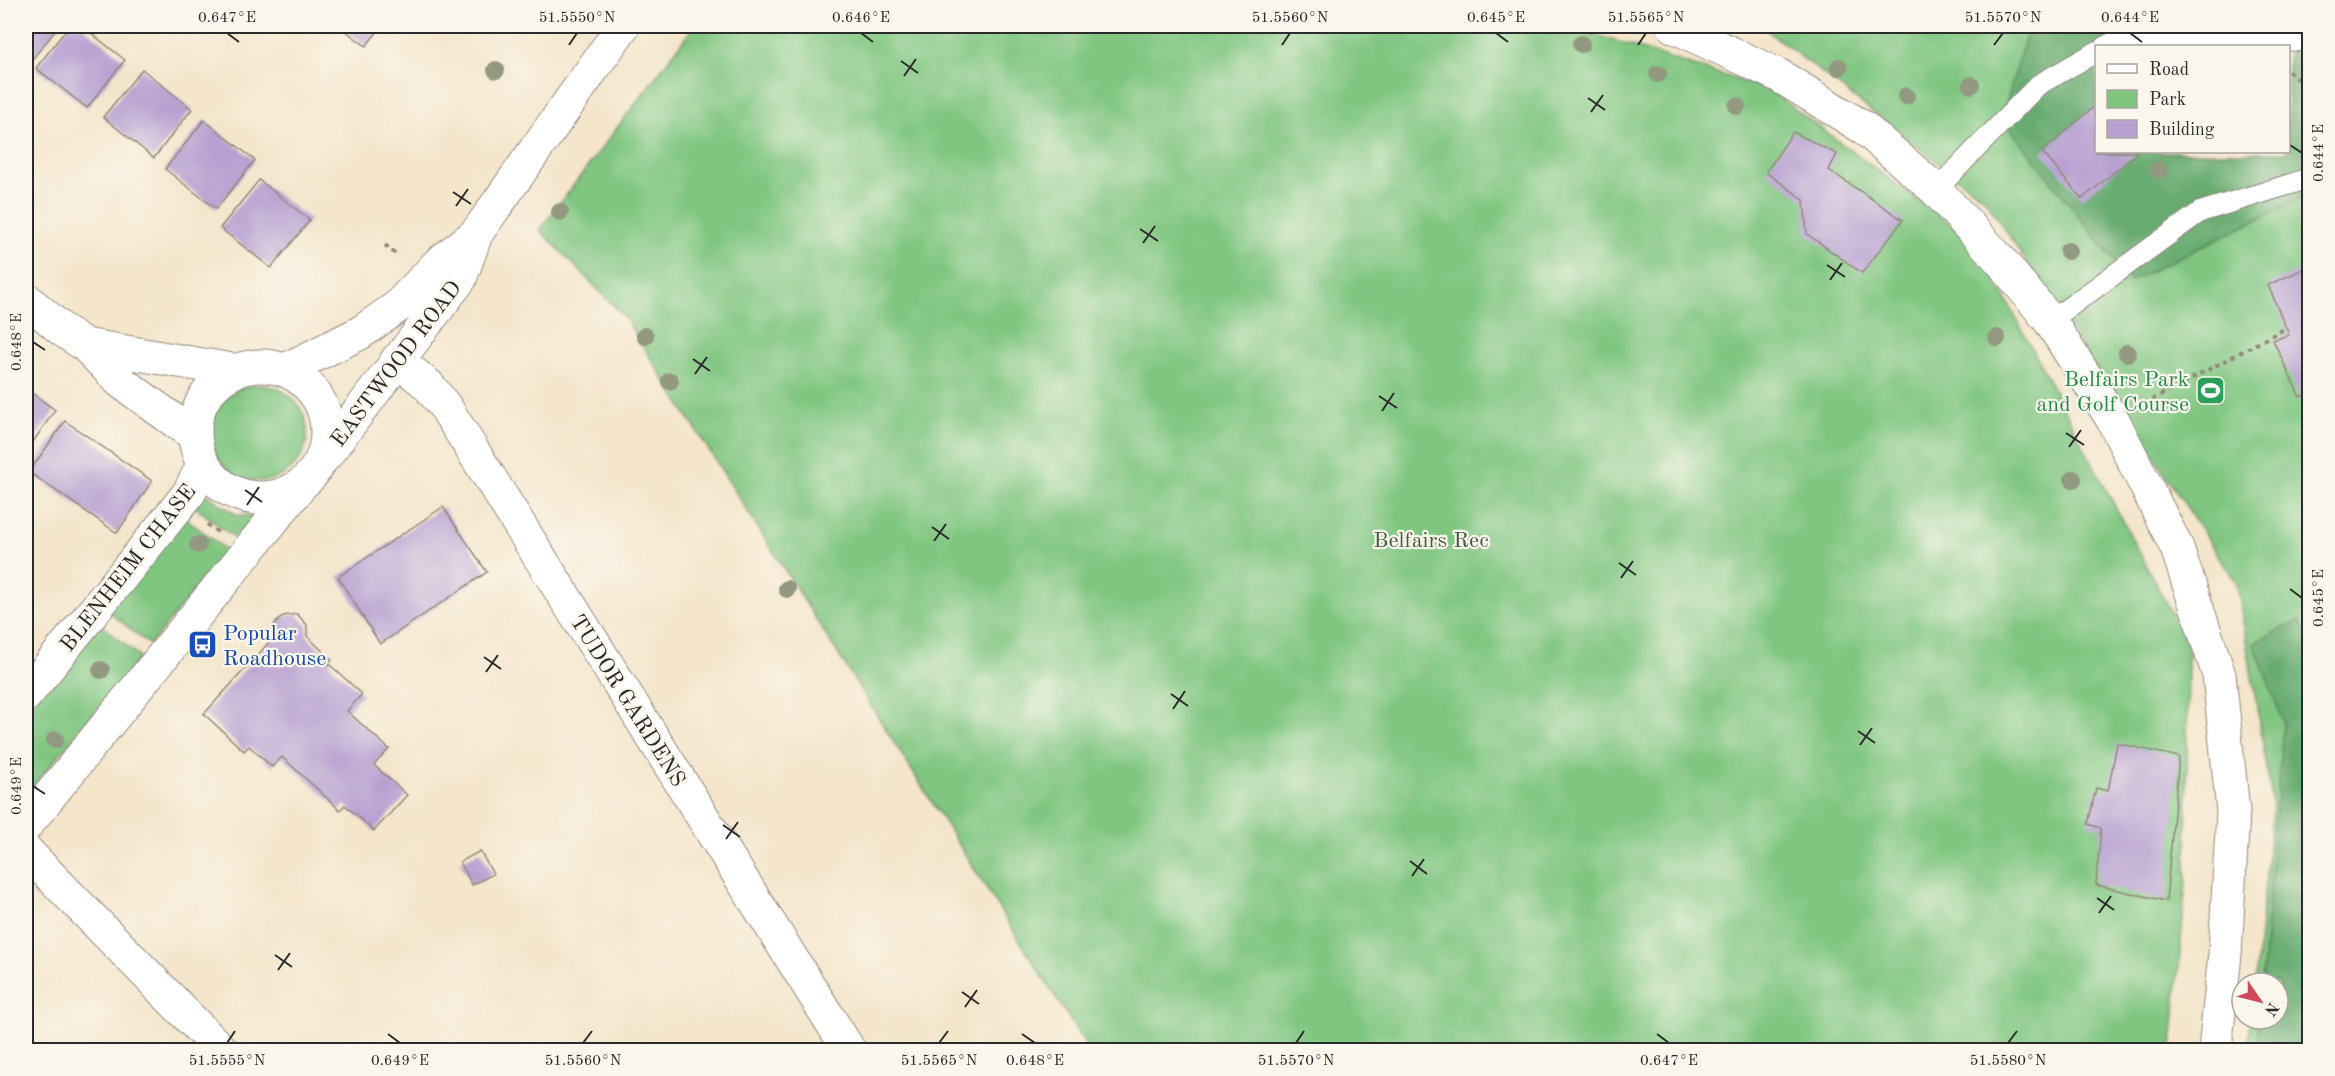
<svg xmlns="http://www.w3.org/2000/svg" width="2335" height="1076" font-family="'Old Standard TT',serif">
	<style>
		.green { fill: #80c681; stroke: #567856; stroke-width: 1.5; fill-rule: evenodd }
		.forest { fill: #68ab6f; stroke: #4a6b4d; stroke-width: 1.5; fill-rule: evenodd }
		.building { fill: #b8a1d1 }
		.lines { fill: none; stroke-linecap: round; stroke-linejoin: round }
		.lane-casing { stroke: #90887b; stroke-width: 22 }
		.street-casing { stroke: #90887b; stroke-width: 35 }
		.secondary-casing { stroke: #90887b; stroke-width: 35 }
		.path { stroke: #90887b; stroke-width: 4; stroke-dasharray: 4.5 4.5; stroke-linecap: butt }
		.lane { stroke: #fff; stroke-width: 20 }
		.street { stroke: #fff; stroke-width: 33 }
		.secondary { stroke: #fff; stroke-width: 33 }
		.tree { fill: #939981 }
		.ticks { fill: none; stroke: #2b2b2b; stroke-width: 2 }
		.labels { text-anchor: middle; stroke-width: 4.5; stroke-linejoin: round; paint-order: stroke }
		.street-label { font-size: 22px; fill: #2b2b2b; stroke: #fbf7ec }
		.leisure-label { font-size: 22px; fill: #27864d; stroke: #fbf7ec; text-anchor: end }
		.park-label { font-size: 22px; fill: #445a45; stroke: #fbf7ec }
		.transit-label { font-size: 22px; fill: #164399; stroke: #fbf7ec; text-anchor: start }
		.neatline { fill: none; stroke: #2b2b2b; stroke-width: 2 }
		.ticks-label { font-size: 15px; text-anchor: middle; fill: #2b2b2b }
	</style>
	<rect width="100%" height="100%" fill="#fbf7ec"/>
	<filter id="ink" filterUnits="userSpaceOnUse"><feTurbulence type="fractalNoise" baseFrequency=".0167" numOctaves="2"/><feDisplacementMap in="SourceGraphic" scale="12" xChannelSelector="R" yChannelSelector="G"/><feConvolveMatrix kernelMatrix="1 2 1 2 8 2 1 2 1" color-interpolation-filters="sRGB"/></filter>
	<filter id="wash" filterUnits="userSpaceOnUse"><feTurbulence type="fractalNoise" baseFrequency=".008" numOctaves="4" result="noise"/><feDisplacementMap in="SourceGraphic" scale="24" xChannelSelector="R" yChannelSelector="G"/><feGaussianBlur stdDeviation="1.35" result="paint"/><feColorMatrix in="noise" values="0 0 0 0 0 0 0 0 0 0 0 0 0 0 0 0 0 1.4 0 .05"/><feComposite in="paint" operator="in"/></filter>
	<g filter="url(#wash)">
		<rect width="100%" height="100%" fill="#f4e5cb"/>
		<path class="green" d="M694 26H1569L1769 90 1977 244 2188 645 2186 881 2172 1048 2168 1050H1089L624 316 540 230Z
			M1755 26H2309V1050H2248L2251 1019H2278V983H2255L2273 806 2237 584 1985 199 1765 29ZM2096 46H2288V152H2096Z
			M211 433a48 48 0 1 1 96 0a48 48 0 1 1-96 0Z
			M202 492 237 515 253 516 236 539 193 505Z
			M183 516 226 550 150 645 107 610Z
			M98 622 140 657 26 795V710Z"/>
		<path class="forest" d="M2029 26H2309V195L2130 281 2002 118ZM2096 46H2288V152H2096Z
			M2299 620 2309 637 2310 719 2307 722 2310 726 2309 1050H2256L2259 1019H2278V983H2262L2283 722 2254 643Z"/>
		<g id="blocks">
			<path class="building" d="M26 26H59L30 62 26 58Z
				M69 26H82L125 60 87 108 36 68Z
				M339 26H382L366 46Z
				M142 69 192 109 154 158 103 117Z
				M2096 105V152H2138L2082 199 2042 152Z
				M204 120 255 160 216 209 165 169Z
				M1793 132 1837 154 1829 170 1903 220 1862 273 1807 234 1804 200 1766 172Z
				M259 180 310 220 271 268 220 228Z
				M2310 266V393L2300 397 2273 340 2289 335 2268 285Z
				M26 389 55 410 26 452Z
				M65 421 152 481 117 533 29 472Z
				M443 507 487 572 380 644 338 577Z
				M297 614 307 625V636L332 660 329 664 362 694 347 711 389 749 374 765 407 795 374 831 345 805 340 810 282 757 272 767 249 746 244 751 204 714 274 637V625L283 616Z
				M2117 743 2179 757 2166 901 2096 885 2101 828 2088 824 2096 788 2108 791Z
				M480 851 493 874 472 885 460 862Z"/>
		</g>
	</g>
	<g filter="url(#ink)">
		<use href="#blocks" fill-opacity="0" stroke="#90887b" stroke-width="1.5"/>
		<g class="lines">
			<defs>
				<path id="lane" d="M2106 46 2119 39 2254 38 2310 42
					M1936 190 2038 85 2096 52
					M2050 321 2200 212 2310 178"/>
				<path id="street" d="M397 360 428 385 446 408 849 1050
					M26 851 221 1050"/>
				<path id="secondary" d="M1673 26 1778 75 1864 128 1936 190 2001 261 2050 321 2113 420 2177 548 2219 675 2233 811 2225 954 2215 1050
					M26 299 61 329 85 345 121 382 194 435
					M85 345 232 370
					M195 432a66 66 0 1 1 132 0a66 66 0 1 1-132 0Z
					M287 369 360 333 397 307 439 263 476 234
					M325 456 460 279 476 234 623 26
					M26 695 189 493 203 465
					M26 825 298 489"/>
			</defs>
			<use href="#lane" class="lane-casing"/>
			<use href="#street" class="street-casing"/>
			<use href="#secondary" class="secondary-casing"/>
			<path class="path" d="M2288 71 2310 91
				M385 245 398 256
				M2144 404 2286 328
				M207 524 220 534"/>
			<use href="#lane" class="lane"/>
			<use href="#street" class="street"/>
			<use href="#secondary" class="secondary"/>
		</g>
		<g class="tree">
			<circle cx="1581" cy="44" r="9"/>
			<circle cx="1839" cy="67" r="9"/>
			<circle cx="496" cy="70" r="9"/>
			<circle cx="1658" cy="74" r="9"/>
			<circle cx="1971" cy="85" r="9"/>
			<circle cx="1906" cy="96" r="9"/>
			<circle cx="1737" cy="106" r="9"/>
			<circle cx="2159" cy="170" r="9"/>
			<circle cx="560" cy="212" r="9"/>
			<circle cx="2068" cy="251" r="9"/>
			<circle cx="645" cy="336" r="9"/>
			<circle cx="1997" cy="338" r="9"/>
			<circle cx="2127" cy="353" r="9"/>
			<circle cx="670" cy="381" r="9"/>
			<circle cx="2073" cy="479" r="9"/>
			<circle cx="198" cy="545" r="9"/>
			<circle cx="787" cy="589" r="9"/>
			<circle cx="101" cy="670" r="9"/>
			<circle cx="55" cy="740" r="9"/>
		</g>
	</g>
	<path class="ticks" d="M227 33 239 42M861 33 873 42M1496 33 1508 42M2130 33 2142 42M569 45 577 33M1282 45 1290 33M1638 45 1646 33M1994 45 2003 33M901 61 918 73M904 76 916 59M1588 98 1605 110M1591 112 1603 95M2290 145 2302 153M453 192 471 204M456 206 468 189M1140 229 1158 241M1143 243 1155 226M1827 265 1845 277M1830 280 1842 263M33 342 45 350M693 359 710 371M695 374 707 357M1379 396 1397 408M1382 411 1394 393M2066 433 2084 445M2069 447 2081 430M245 490 262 502M247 505 259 487M932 527 949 539M934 541 946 524M1619 563 1636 575M1621 578 1633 561M2290 589 2302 598M484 657 501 669M486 672 498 655M1171 694 1188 706M1173 709 1185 691M1858 731 1875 743M1860 745 1872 728M33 786 45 794M723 825 740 837M726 839 738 822M1410 861 1427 874M1412 876 1424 859M2097 898 2114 910M2099 913 2111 896M275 955 292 967M278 970 290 953M962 992 979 1004M965 1007 977 990M388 1034 400 1043M1022 1034 1035 1043M1657 1034 1669 1043M227 1043 235 1031M583 1043 592 1031M939 1043 948 1031M1296 1043 1304 1031M2008 1043 2017 1031"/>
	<defs>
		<symbol id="stadium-square" viewBox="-11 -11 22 22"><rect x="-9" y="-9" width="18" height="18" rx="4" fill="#2e9e5b" stroke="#fbf7ec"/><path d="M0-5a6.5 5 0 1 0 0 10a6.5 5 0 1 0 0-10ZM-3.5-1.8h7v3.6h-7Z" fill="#fff"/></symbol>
		<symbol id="bus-square" viewBox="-11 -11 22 22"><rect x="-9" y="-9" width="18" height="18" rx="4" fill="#1a4fb4" stroke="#fbf7ec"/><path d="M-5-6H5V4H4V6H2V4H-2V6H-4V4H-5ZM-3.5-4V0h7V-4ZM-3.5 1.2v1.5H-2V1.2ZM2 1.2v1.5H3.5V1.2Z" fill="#fff"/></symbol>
	</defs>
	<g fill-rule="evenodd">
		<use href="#stadium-square" x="2194" y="374" width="33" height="33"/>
		<use href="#bus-square" x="186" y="628" width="33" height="33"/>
	</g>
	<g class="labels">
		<g class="street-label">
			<text transform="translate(395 363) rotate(-53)" y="8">EASTWOOD ROAD</text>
			<text transform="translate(127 567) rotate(-52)" y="8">BLENHEIM CHASE</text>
			<text transform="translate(629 700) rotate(58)" y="8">TUDOR GARDENS</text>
		</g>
		<g class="leisure-label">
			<text x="2189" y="386">Belfairs Park<tspan x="2189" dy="25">and Golf Course</tspan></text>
		</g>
		<g class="park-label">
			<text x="1431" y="547">Belfairs Rec</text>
		</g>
		<g class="transit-label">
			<text x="223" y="640">Popular<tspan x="223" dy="25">Roadhouse</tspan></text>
		</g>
	</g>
	<rect width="2335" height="1076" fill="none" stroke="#fbf7ec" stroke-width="66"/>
	<rect x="2095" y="45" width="195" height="108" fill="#fbf7ec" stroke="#a8a59f" stroke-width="1.5"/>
	<rect x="2107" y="64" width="30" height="9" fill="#ffffff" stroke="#a8a59f" stroke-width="1.5"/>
	<text x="2149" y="75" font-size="18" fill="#2b2b2b">Road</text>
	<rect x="2107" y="90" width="30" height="18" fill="#80c681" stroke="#a8a59f" stroke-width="1.5"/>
	<text x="2149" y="105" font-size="18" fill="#2b2b2b">Park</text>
	<rect x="2107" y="120" width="30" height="18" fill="#b8a1d1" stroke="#a8a59f" stroke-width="1.5"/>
	<text x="2149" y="135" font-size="18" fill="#2b2b2b">Building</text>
	<g transform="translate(2260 1001) rotate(125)"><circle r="28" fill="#fbf7ec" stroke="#a8a59f" stroke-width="1.5"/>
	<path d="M0-4.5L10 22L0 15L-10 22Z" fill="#d1495b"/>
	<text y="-9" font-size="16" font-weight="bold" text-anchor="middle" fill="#2b2b2b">N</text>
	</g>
	<rect x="33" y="33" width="2269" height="1010" class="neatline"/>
	<g class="ticks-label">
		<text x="227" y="22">0.647°E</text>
		<text x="577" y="22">51.5550°N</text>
		<text x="861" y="22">0.646°E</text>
		<text x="1290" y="22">51.5560°N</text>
		<text x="1496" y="22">0.645°E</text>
		<text x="1646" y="22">51.5565°N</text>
		<text x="2003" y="22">51.5570°N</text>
		<text x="2130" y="22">0.644°E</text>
		<text transform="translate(2318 153) rotate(-90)" y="5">0.644°E</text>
		<text transform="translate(16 342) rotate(-90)" y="5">0.648°E</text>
		<text transform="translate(2318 598) rotate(-90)" y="5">0.645°E</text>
		<text transform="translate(16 786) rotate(-90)" y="5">0.649°E</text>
		<text x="227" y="1065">51.5555°N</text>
		<text x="400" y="1065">0.649°E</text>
		<text x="583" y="1065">51.5560°N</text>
		<text x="939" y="1065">51.5565°N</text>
		<text x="1035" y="1065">0.648°E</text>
		<text x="1296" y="1065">51.5570°N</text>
		<text x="1669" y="1065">0.647°E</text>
		<text x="2008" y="1065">51.5580°N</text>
	</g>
</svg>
